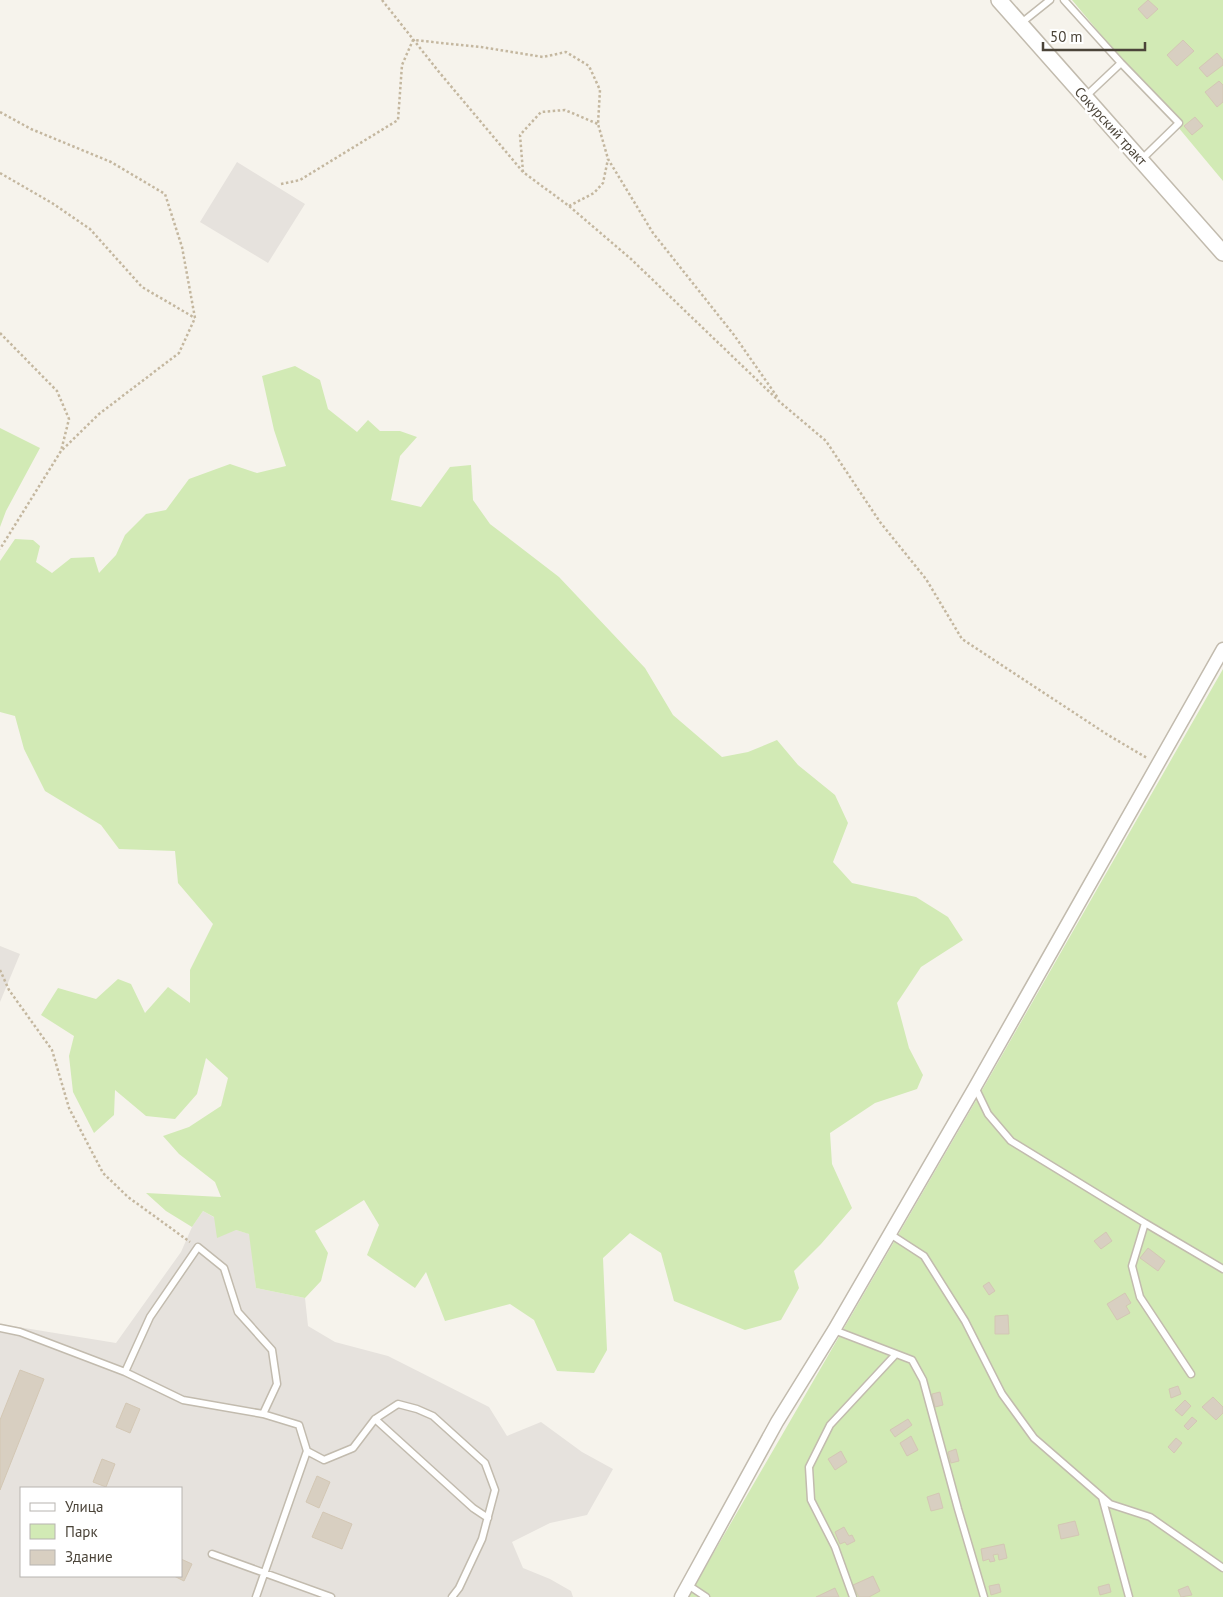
<svg xmlns="http://www.w3.org/2000/svg" width="1223" height="1597" font-family="'PT Sans',sans-serif">
	<style>
		.industrial { fill: #e6e2dd; fill-rule: evenodd }
		.green { fill: #d2eab5 }
		.building { fill: #d8cfc1; stroke: #d3c7b4 }
		.lines { fill: none; stroke-linecap: round; stroke-linejoin: round }
		.service-casing { stroke: #c2bbae; stroke-width: 9 }
		.minor-casing { stroke: #c2bbae; stroke-width: 15 }
		.tertiary-casing { stroke: #c2bbae; stroke-width: 18 }
		.path { stroke: #c4b79f; stroke-width: 2.5; stroke-dasharray: 2.5 2.5; stroke-linecap: butt }
		.service { stroke: #fff; stroke-width: 6 }
		.minor { stroke: #fff; stroke-width: 12 }
		.tertiary { stroke: #fff; stroke-width: 15 }
		.labels { text-anchor: middle; stroke-width: 5; stroke-linejoin: round; paint-order: stroke }
		.street-label { font-size: 14px; fill: #4b4439; stroke: #fff }
	</style>
	<rect width="100%" height="100%" fill="#f6f3ec"/>
	<path class="industrial" d="M237 162 305 204 268 263 200 222Z
		M0 946 20 954 0 1002Z
		M203 1211 236 1230 250 1234 256 1288 305 1298 308 1326 335 1342 388 1356 489 1407 507 1436 541 1422 582 1452 613 1469 587 1515 550 1523 512 1542 523 1568 550 1579 571 1591 573 1597H0V1324L116 1343 181 1252 192 1227ZM21 1488H181V1576H21Z"/>
	<path class="green" d="M1072 0H1223V181Z
		M295 366 320 380 328 409 357 432 368 420 380 431H400L417 437 400 456 391 500 421 507 450 467 471 465 473 500 490 524 559 577 645 668 673 715 722 757 748 752 777 740 798 765 835 795 848 823 833 862 852 883 916 897 948 917 963 940 921 967 897 1003 909 1048 923 1075 917 1089 875 1103 830 1133 832 1164 852 1208 821 1244 794 1271 799 1288 781 1320 745 1330 674 1301 661 1253 630 1233 603 1258 607 1350 594 1373 557 1371 534 1320 510 1304 445 1321 426 1272 415 1288 367 1255 379 1225 364 1200 315 1231 328 1253 321 1281 305 1298 256 1288 249 1234 236 1230 217 1238 214 1217 203 1211 192 1227 166 1211 146 1193 221 1197 215 1182 179 1154 163 1136 189 1127 221 1106 228 1078 206 1058 197 1094 175 1119 146 1116 115 1090 114 1115 94 1133 73 1092 69 1056 74 1036 41 1015 58 988 96 999 118 979 131 984 145 1013 168 987 190 1003V970L213 924 178 883 175 851 119 849 101 825 45 791 24 749 15 716 0 712V561L15 539 33 540 40 546 36 562 52 573 71 558 94 557 99 573 116 555 125 535 146 514 166 510 189 479 230 464 257 473 286 466 274 430 262 376Z
		M0 428 40 448 6 511 0 527Z
		M1223 669V1597H688L985 1085Z"/>
	<path class="building" d="M1148 0 1158 9 1147 19 1138 9Z
		M1183 40 1194 51 1177 66 1167 55Z
		M1217 53 1223 60V65L1207 77 1199 68Z
		M1219 81 1223 85V102L1217 107 1205 92Z
		M1195 117 1203 126 1192 135 1184 126Z
		M1106 1232 1112 1241 1101 1249 1094 1241Z
		M1148 1248 1165 1261 1158 1271 1140 1258Z
		M989 1282 995 1291 989 1295 983 1286Z
		M1125 1293 1131 1303 1126 1306 1130 1313 1117 1320 1107 1304Z
		M1008 1315 1009 1334H995V1316Z
		M20 1370 44 1379 0 1490V1420Z
		M1178 1386 1181 1394 1171 1398 1169 1389Z
		M940 1392 943 1405 935 1407 932 1394Z
		M1213 1397 1223 1407V1413L1216 1420 1202 1407Z
		M1185 1400 1191 1406 1182 1416 1175 1410Z
		M126 1403 140 1409 130 1433 116 1427Z
		M1192 1417 1197 1421 1188 1430 1184 1426Z
		M908 1419 912 1425 895 1437 890 1430Z
		M911 1436 918 1450 907 1456 900 1443Z
		M1176 1438 1182 1443 1174 1453 1168 1447Z
		M956 1449 959 1461 951 1463 948 1452Z
		M841 1451 847 1462 835 1470 828 1459Z
		M102 1459 115 1464 106 1487 93 1482Z
		M317 1476 330 1482 319 1508 306 1502Z
		M939 1493 943 1508 931 1511 927 1497Z
		M323 1512 352 1524 342 1549 312 1537Z
		M1075 1521 1079 1535 1061 1539 1058 1525Z
		M844 1527 849 1536 852 1535 855 1541 847 1545 845 1542 840 1544 835 1532Z
		M1004 1544 1007 1558 999 1560 998 1554 993 1555 995 1561 990 1562 989 1559 983 1561 981 1549Z
		M181 1559 192 1564 184 1581 174 1576H181Z
		M873 1576 880 1591 869 1597H859L853 1585Z
		M999 1584 1001 1592 991 1595 989 1586Z
		M1109 1584 1111 1592 1100 1595 1098 1587Z
		M1188 1586 1192 1595 1181 1597 1178 1590Z
		M835 1588 839 1597H816Z"/>
	<g class="lines">
		<defs>
			<path id="service" d="M1064 0 1121 63 1179 123 1141 160
				M1020 24 1050 0
				M1085 97 1121 63
				M975 1087 988 1114 1011 1141 1145 1223 1132 1266 1140 1297 1191 1374
				M1145 1223 1223 1269
				M890 1234 924 1256 965 1321 1002 1394 1034 1438 1110 1504 1150 1517 1223 1568
				M0 1328 20 1332 125 1372 183 1400 263 1414 299 1425 307 1451 256 1597
				M834 1330 912 1360 923 1380 958 1509 984 1597
				M125 1372 150 1317 198 1247 224 1268 238 1312 272 1350 277 1384 263 1414
				M375 1419 473 1508 488 1518
				M307 1451 324 1460 353 1448 375 1419 398 1404 417 1409 433 1416 485 1463 495 1490 482 1539 459 1588 452 1597
				M1102 1497 1129 1597
				M212 1554 331 1597
				M688 1585 706 1597
				M853 1597 835 1547 811 1500 809 1467 830 1425 896 1354"/>
			<path id="minor" d="M681 1597 777 1422 834 1330 975 1087 1223 649"/>
			<path id="tertiary" d="M999 0 1223 253"/>
		</defs>
		<use href="#service" class="service-casing"/>
		<use href="#minor" class="minor-casing"/>
		<use href="#tertiary" class="tertiary-casing"/>
		<path class="path" d="M382 0 439 72 523 172 569 206 631 259 781 403 826 441 880 522 926 579 962 639 1108 735 1147 758
			M0 112 31 129 111 162 165 194 182 247 195 318 179 353 99 414 61 451
			M523 172 520 135 541 112 565 110 598 124
			M0 173 52 203 90 229 142 287 195 318
			M281 184 300 180 398 120 402 65 413 40 481 47 543 57 566 52 589 66 600 90 598 124 608 159 653 233 734 335 778 398
			M569 206 594 193 603 183 608 159
			M0 333 57 391 69 419 61 451 0 549
			M0 970 9 990 52 1050 69 1108 103 1173 128 1197 190 1242"/>
		<use href="#service" class="service"/>
		<use href="#minor" class="minor"/>
		<use href="#tertiary" class="tertiary"/>
	</g>
	<g class="labels">
		<g class="street-label">
			<text transform="translate(1111 126) rotate(48)" y="5">Сокурский тракт</text>
		</g>
	</g>
	<rect x="20" y="1487" width="162" height="90" fill="#ffffff" stroke="#b7b4b0"/>
	<rect x="30" y="1503" width="25" height="8" fill="#ffffff" stroke="#b7b4b0"/>
	<text x="65" y="1512" font-size="15" fill="#4b4439">Улица</text>
	<rect x="30" y="1524" width="25" height="15" fill="#d2eab5" stroke="#b7b4b0"/>
	<text x="65" y="1537" font-size="15" fill="#4b4439">Парк</text>
	<rect x="30" y="1550" width="25" height="15" fill="#d8cfc1" stroke="#b7b4b0"/>
	<text x="65" y="1562" font-size="15" fill="#4b4439">Здание</text>
	<path d="M1043 42v8h102v-8" fill="none" stroke="#4b4439" stroke-width="2.5"/>
	<text x="1050" y="42" font-size="15" fill="#4b4439" stroke="#ffffff" stroke-width="4" paint-order="stroke">50 m</text>
</svg>
